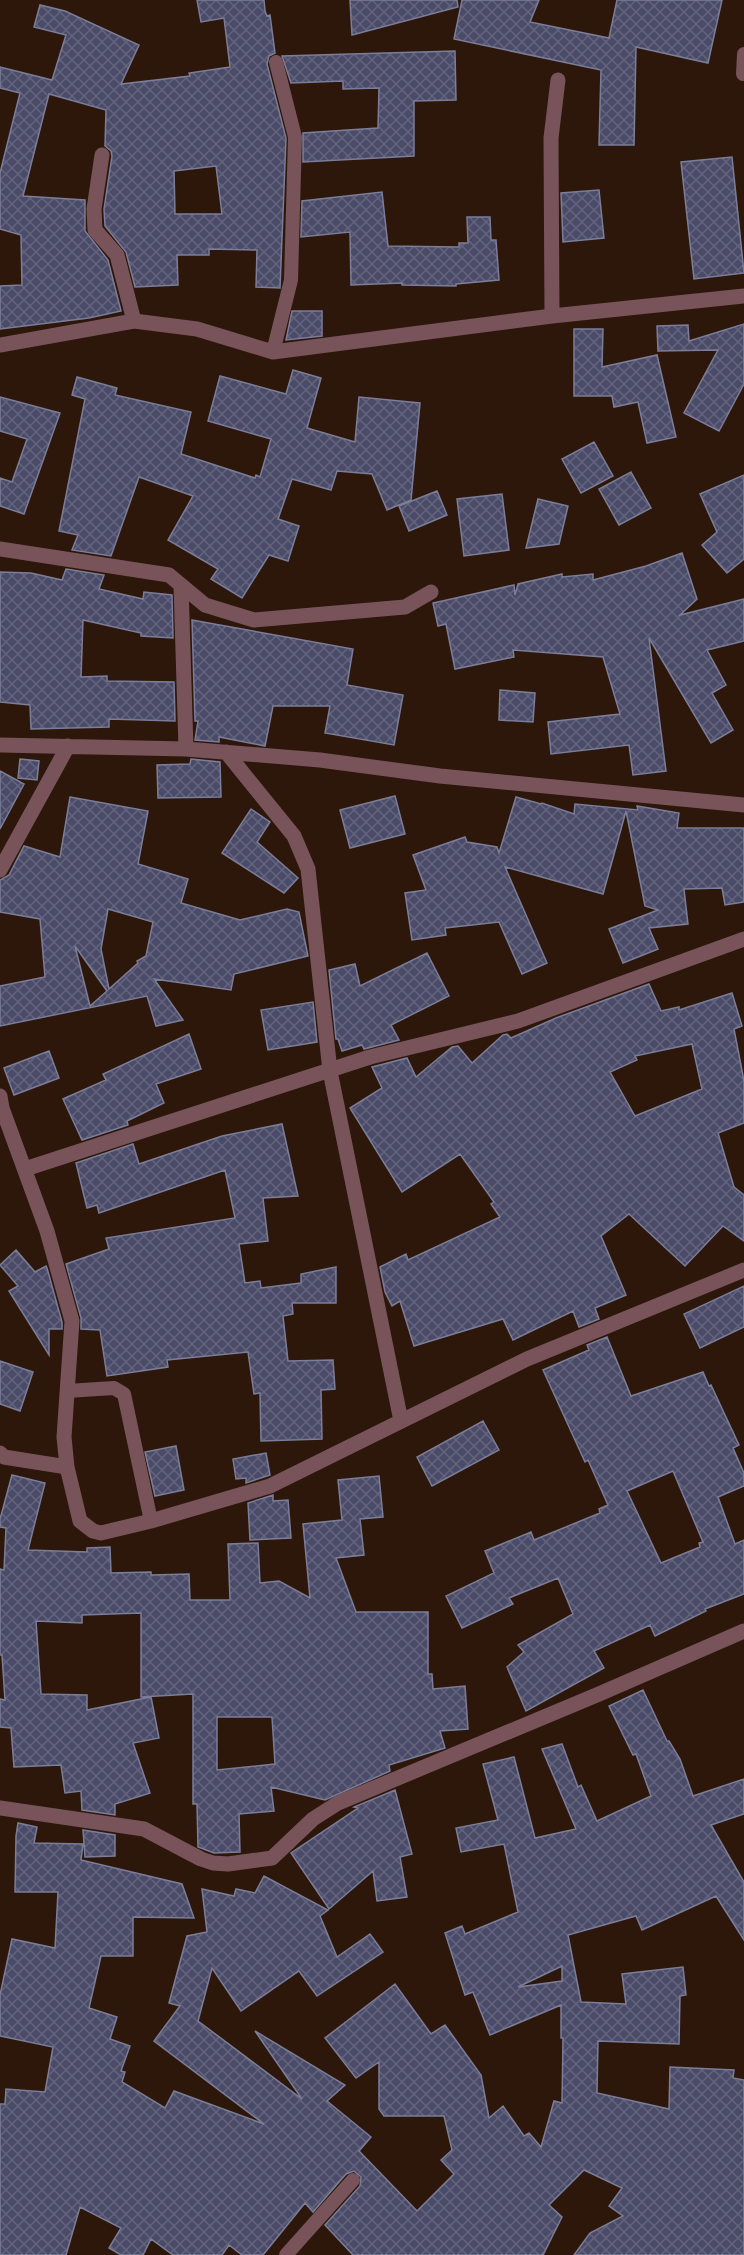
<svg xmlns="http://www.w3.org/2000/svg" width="744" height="2255" font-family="'Varela Round',sans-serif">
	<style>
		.building { fill: url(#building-cross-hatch); stroke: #7c7d98; stroke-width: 1.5; fill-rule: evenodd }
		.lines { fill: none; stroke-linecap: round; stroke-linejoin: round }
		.lane { stroke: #78535a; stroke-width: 14 }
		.street { stroke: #78535a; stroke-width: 15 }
	</style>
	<defs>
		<pattern id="building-cross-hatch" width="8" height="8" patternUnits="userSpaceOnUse" patternTransform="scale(1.5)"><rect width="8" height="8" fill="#4a4b69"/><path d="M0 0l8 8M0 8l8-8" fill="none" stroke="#64647d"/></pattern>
	</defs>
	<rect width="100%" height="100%" fill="#2c170a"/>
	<path class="building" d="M197 0H264L265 11 267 16 270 15 275 53 269 56 267 64 286 138 280 288 256 287 257 250 209 249V255H177L178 285 135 287 126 252 105 226 104 209 112 156 111 151 105 146 106 110 49 94 23 196 85 200V231L108 260 121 311 89 318 0 329V286L22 285 21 235 0 229V173L20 93 0 88V67L52 80 66 35 34 27 40 5 65 11 139 45 121 84 190 76 189 73 230 67 224 18 201 22ZM216 166 222 214H175L174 171Z
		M350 0H457L458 7 352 35Z
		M462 0H539L530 22 609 38 617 0H722L708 63 636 47 634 145H599L601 70 454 39Z
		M455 51 456 100 414 101V156L303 162V133L378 128 379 88 343 89V81L291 83 282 56Z
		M732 157 744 273 694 279 681 162Z
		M599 190 604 238 563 242 561 193Z
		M382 192 388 246 459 247V243H468L467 217H490L491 240H496L499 280 456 284V286L402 285V283L351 285 350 232 301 237 302 201Z
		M292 311H322V336L286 340Z
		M744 324V384L719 431 684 413 718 350 658 351 657 326 688 325 689 341Z
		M574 329H603L602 367 657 355 676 437 647 443 638 402 614 407 612 396H574Z
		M293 370 321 378 307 428 355 442 359 397 420 403 411 500 387 510 372 474 337 471 331 490 292 479 278 519 299 526 288 561 269 555 242 598 211 579 218 569 168 540 193 496 139 477 111 556 72 550 78 535 59 531 85 399 72 395 77 377 117 388 115 395 191 412 181 454 255 478 256 475 260 477 271 439 208 421 220 376 286 394Z
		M0 397 60 413 24 514 0 506V478L12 482 27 439 0 431Z
		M594 442 613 476 581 493 562 459Z
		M631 472 651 508 619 525 599 489Z
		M744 475V559L727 573 702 545 717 532 700 494Z
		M437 491 447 515 409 531 399 506Z
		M502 494 509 550 464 556 457 499Z
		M538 499 568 506 559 544 526 548Z
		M682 553 697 599 680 615 744 599V641L707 650 726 685 712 693 733 730 711 743 649 638 666 771 633 775 629 745 551 754 548 722 620 714 603 657 513 650 514 657 455 669 446 624 438 626 433 603 514 585 515 595 518 584 562 574V577L593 574V580L646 566Z
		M66 569 104 575 99 589 143 599 144 592 172 595 173 638 141 636V633L83 620 81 677 107 676V681L174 682 175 721 109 719V727L31 729 30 705 0 702V572L31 573 62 580Z
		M192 620 353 649 347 685 403 695 394 745 325 733 330 706H273L265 746 219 737V742L195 740 198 721H195Z
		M500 690 535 693 533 722 499 720Z
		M20 759 39 761 37 780 18 778Z
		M191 759 220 762 221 797 158 798 157 765 190 764Z
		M0 771 24 784 0 829Z
		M395 796 405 834 350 848 340 810Z
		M70 797 148 811 138 864 188 879 181 903 240 920 287 909 299 912 308 956 234 974 231 990 154 979 183 1020 156 1026 147 996 0 1026V986L45 977 40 919 0 912V880L9 875 24 846 60 857ZM108 909 153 922 146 956 137 961 138 963 109 989 101 949ZM75 946 107 991 90 1006Z
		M516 797 541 804 542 803 574 814 575 804 638 810 637 806 679 813 677 828H744V902L725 905 722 888 684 889 688 924 649 928 658 949 623 963 609 929 658 910 645 906 626 811 603 894 505 867 547 963 522 974 499 922 445 928 446 935 412 940 405 893 426 890 413 855 465 837 467 842 497 847 499 853Z
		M251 809 270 822 257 842 298 878 284 893 222 853Z
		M427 953 449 996 391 1025 399 1040 364 1049 362 1045 342 1051 338 1039H336L329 970 355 964 360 986Z
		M649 984 661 1011 679 1007V1010L732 993 742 1026 734 1029 744 1081V1123L718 1133 734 1187 744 1195V1241L723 1226 685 1266 629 1214 601 1236 626 1295 595 1308 599 1319 579 1327 573 1311 513 1340 503 1319 414 1346 400 1301 392 1306 385 1292 380 1267 406 1254 408 1260 500 1217 491 1204 494 1202 460 1154 402 1192 350 1108 382 1088 372 1067 407 1058 416 1077 452 1047 458 1046 472 1063 503 1035 507 1034 511 1038 556 1018ZM692 1044 702 1089 635 1116 610 1072 637 1060 635 1056Z
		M313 1002 317 1042 268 1050 261 1010Z
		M189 1034 201 1069 156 1084 164 1103 127 1121 128 1125 82 1140 63 1099 106 1080 103 1074Z
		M49 1051 59 1078 14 1095 4 1068Z
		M282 1124 298 1196 263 1198 268 1241 239 1244 245 1283 260 1281 261 1288 301 1283V1274L336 1267V1303H292L293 1314 283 1316 288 1361 333 1360 335 1389 321 1390 322 1439 261 1441 260 1393 254 1394 248 1352 167 1360 168 1367 107 1376 100 1330 81 1329V1318L66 1264 109 1249 106 1238 235 1218 225 1170 99 1213 97 1205 87 1208 76 1163 133 1144 139 1164 222 1136Z
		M16 1250 35 1272 46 1266 47 1268 62 1322V1329H49V1355L9 1291 18 1286 0 1265Z
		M744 1286V1327L700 1348 684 1314Z
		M607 1337 631 1396 703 1372 709 1386 711 1385 739 1445 733 1448 744 1473V1486L718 1497 735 1544 744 1540V1594L705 1609 706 1611 655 1636 650 1625 594 1651 604 1668 526 1711 507 1667 524 1652 518 1645 573 1614 558 1578 509 1598 513 1604 462 1628 446 1596 494 1573 485 1551 531 1532 534 1540 600 1513 599 1509 608 1505 588 1460 585 1462 543 1370 589 1350 587 1345ZM673 1471 703 1542 699 1543 700 1547 661 1563 627 1491Z
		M0 1361 33 1372 20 1411 0 1404Z
		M483 1421 499 1450 432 1486 417 1457Z
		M176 1446 184 1490 155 1496 145 1452Z
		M266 1453 270 1475 246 1483V1478L236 1479 233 1459Z
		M12 1475 45 1483 28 1550 87 1552V1548L110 1547 111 1573 151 1572V1575L189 1574 190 1600H230L228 1544 258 1543 260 1583 279 1581 310 1598 303 1524 342 1520 338 1480 379 1476 383 1517 360 1519 364 1555 336 1558 356 1612H428V1674H432L433 1689 465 1686 468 1729 440 1731 445 1748 389 1765 390 1771 325 1800 271 1787 274 1811 239 1814 240 1852 214 1853 198 1847 197 1804H193V1694L141 1697V1613L82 1615V1623L36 1621 41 1694 87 1695V1710L151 1697 159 1738 133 1743 150 1793 115 1804V1815L82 1810 81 1791 65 1793 61 1765 14 1767 11 1728 0 1727V1699L5 1700 2 1655H0V1569L4 1570 6 1528 0 1527V1519ZM217 1717H272L275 1764 217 1770Z
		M273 1495V1501L288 1500 291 1538 250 1540 248 1503Z
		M643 1690 667 1741H669L680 1759 693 1796 744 1779V1814L711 1825 744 1882V1940L716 1896 642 1930 636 1916 568 1935 581 2002 626 2004 622 1974 683 1967 686 1995 680 1996 679 2044 598 2041 597 2093 669 2109 670 2067 734 2070 733 2078 744 2080V2255H574L590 2233 623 2216 609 2206 622 2188 584 2170 549 2205 562 2217 543 2255H353L325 2225 360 2186 361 2177 354 2171 346 2174 313 2212 305 2203 263 2255H242L229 2245 222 2255H173L151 2239 143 2255H121L109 2248 121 2228 80 2207 66 2255H0V2104H5L6 2089 45 2092 53 2047 0 2036V1995L12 1939 55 1948 58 1892H15L16 1836 18 1823 37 1827 34 1843 83 1844 81 1860 182 1884 194 1918 133 1917V1956H101L89 2008 117 2017 110 2039 130 2046 121 2071 125 2072 122 2082 165 2108 174 2091 264 2124 154 2041 180 2006 169 2003 187 1936 207 1932 202 1889 234 1896 236 1889 255 1893 264 1876 328 1910 320 1916 337 1957 370 1934 383 1952 317 1996 299 1971 241 2011 212 1968 198 2021 302 2099 255 2031 345 2085 327 2101 371 2137 359 2151 417 2211 454 2174 441 2160 452 2150 444 2116H384L379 2109V2062L356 2078 325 2038 395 1984 431 2034 445 2025 481 2075 489 2118 503 2106 524 2136 529 2133 541 2147 554 2101 562 2103 563 2038H561V2005L490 2035 473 1992 465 1995 445 1933 462 1926 465 1934 518 1912 504 1844 461 1852 456 1828 498 1820 483 1764 514 1757 535 1838 576 1829 542 1749 562 1744 578 1787 581 1785 597 1821 651 1796 636 1754 633 1755 609 1706ZM562 1966V1981L518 1987Z
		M395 1790 412 1854 400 1857 407 1897 377 1901 373 1871 329 1909 291 1853 358 1808 354 1807Z
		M83 1830 115 1835V1856L85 1857Z"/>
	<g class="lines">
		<path class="lane" d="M743 74 744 54
			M273 352 291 280 295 137 276 62
			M67 1391 114 1388 124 1394 151 1521
			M286 2255 353 2180"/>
		<path class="street" d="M102 155 94 209 95 230 117 255 134 321
			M552 316 551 138 558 80
			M0 345 134 321 197 329 273 352 552 316 744 296
			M0 549 169 575 205 605 254 620 405 607 431 592
			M181 585 186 749
			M0 745 186 749 320 760 440 776 744 805
			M226 752 294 836 308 869 330 1071 401 1421
			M0 870 68 746
			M0 1096 2 1108 47 1231 72 1321 64 1437 67 1467 80 1521 93 1531 101 1533 151 1521 270 1486 527 1359 744 1270
			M25 1169 370 1057 518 1021 744 939
			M0 1453 4 1457 67 1467
			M0 1808 144 1829 201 1859 213 1863 228 1864 272 1858 313 1819 338 1803 599 1694 744 1631"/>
	</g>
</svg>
